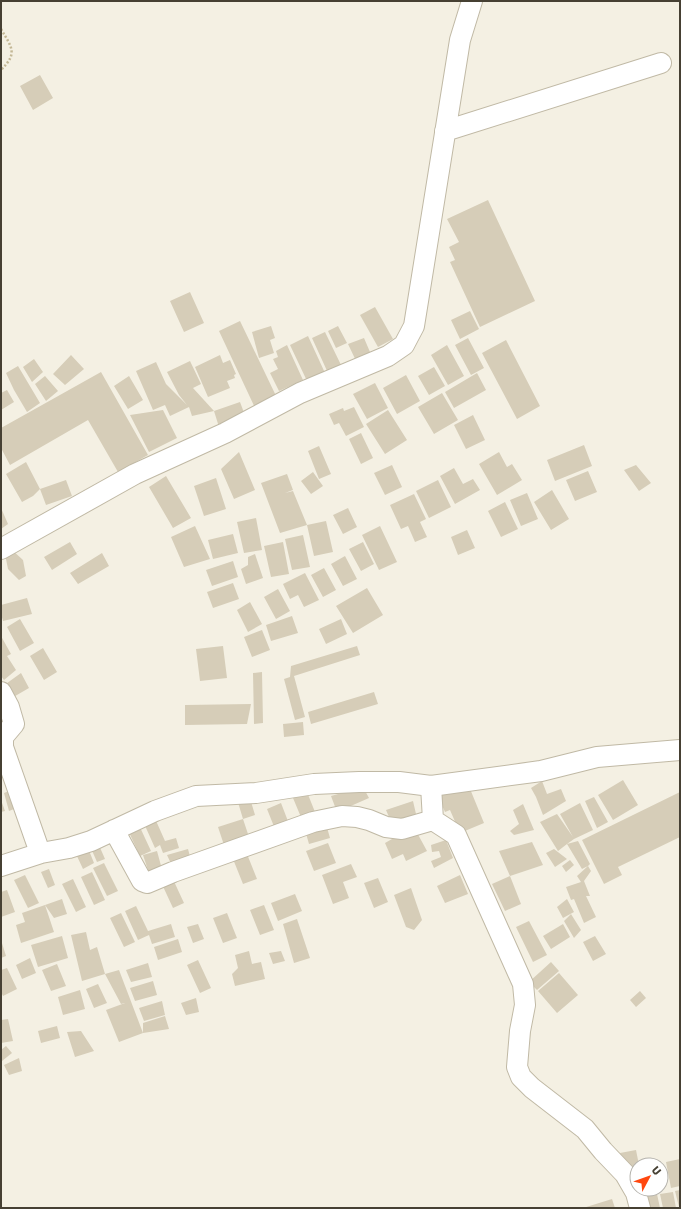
<svg xmlns="http://www.w3.org/2000/svg" width="681" height="1209" font-family="Jost,sans-serif">
	<style>
		.building { fill: #d6cdb8 }
		.lines { fill: none; stroke-linecap: round; stroke-linejoin: round }
		.minor-casing { stroke: #c0b9a5; stroke-width: 22 }
		.path { stroke: #c3b795; stroke-width: 2.5; stroke-dasharray: 2 2; stroke-linecap: butt }
		.minor { stroke: #fff; stroke-width: 20 }
	</style>
	<rect width="100%" height="100%" fill="#f4f0e3"/>
	<path class="building" d="M40 75 53 98 33 110 20 86Z
		M488 200 535 301 480 327 450 262 455 260 449 247 459 242 447 219Z
		M190 292 204 323 184 332 170 301Z
		M375 307 393 339 378 347 360 315Z
		M470 311 479 329 460 339 451 320Z
		M240 321 278 400 256 410 219 331Z
		M271 326 275 338 270 340 274 353 259 358 252 332Z
		M338 326 347 343 336 348 328 331Z
		M325 332 342 367 328 373 312 338Z
		M308 336 325 373 307 381 290 345Z
		M364 338 373 359 358 365 348 344Z
		M468 338 484 368 471 375 455 345Z
		M506 340 540 406 517 419 482 353Z
		M287 345 303 380 279 391 270 373 278 369 273 359 278 357 276 351Z
		M447 345 464 376 448 385 431 355Z
		M71 355 84 369 65 385 53 374Z
		M220 355 223 363 230 360 236 374 234 375 235 378 227 381 230 388 208 397 195 367Z
		M34 359 43 372 32 382 23 367Z
		M190 361 201 384 193 388 214 411 240 402 246 418 219 427 214 411 192 416 189 407 170 416 165 405 153 410 136 371 156 362 166 384 187 405 179 395 167 372Z
		M18 366 40 403 27 412 14 390 6 373Z
		M434 367 445 386 429 395 418 376Z
		M101 372 148 455 118 472 88 420 10 465 1 448V428Z
		M477 373 486 390 454 408 445 392Z
		M406 375 420 401 397 414 383 388Z
		M45 376 58 391 46 401 35 384Z
		M129 376 143 400 128 409 114 386Z
		M375 383 388 408 367 419 353 394Z
		M7 390 14 402 1 410V393Z
		M442 393 458 420 434 434 418 407Z
		M354 407 364 427 346 436 339 423 334 425 329 414 343 408 344 411Z
		M163 410 177 438 149 452 130 415Z
		M388 410 407 440 385 454 366 424Z
		M473 415 485 440 466 449 454 425Z
		M361 433 373 458 361 464 349 439Z
		M584 445 592 466 555 481 547 460Z
		M319 446 331 474 319 479 308 451Z
		M239 452 255 490 234 499 221 469Z
		M499 452 507 467 512 464 522 480 497 495 479 464Z
		M26 462 40 489 33 496 22 502 6 474Z
		M392 465 402 487 385 495 374 473Z
		M636 465 651 483 639 491 624 470Z
		M454 468 463 484 473 479 480 490 455 504 440 476Z
		M588 471 597 492 575 501 566 480Z
		M313 472 323 486 311 494 301 481Z
		M287 474 293 490 285 493 293 491 307 525 280 533 261 483Z
		M166 476 191 518 173 528 149 487Z
		M216 478 226 509 204 516 194 486Z
		M66 480 72 496 46 505 40 489Z
		M438 480 451 507 429 518 416 491Z
		M552 490 569 519 551 530 534 502Z
		M527 493 538 519 521 526 510 500Z
		M414 494 426 519 420 522 427 537 415 542 408 526 401 529 390 505Z
		M505 502 518 529 501 537 488 511Z
		M1 508 8 524 1 529Z
		M348 508 357 527 343 534 333 515Z
		M256 518 262 550 244 553 237 522Z
		M326 521 333 552 314 556 307 525Z
		M195 526 210 559 184 567 171 537Z
		M380 526 397 562 379 570 362 535Z
		M467 530 475 548 458 555 451 537Z
		M233 534 238 553 213 559 208 540Z
		M303 535 310 567 292 570 285 539Z
		M70 542 77 554 52 570 44 557Z
		M283 542 289 574 271 577 264 546Z
		M363 542 374 564 361 571 349 549Z
		M11 549 23 560 26 576 19 580 8 569 5 554Z
		M102 553 109 566 78 584 70 573Z
		M255 554 263 578 246 584 241 569 248 565V557Z
		M345 556 357 579 343 586 331 564Z
		M233 561 238 577 212 586 206 570Z
		M324 568 336 590 323 597 311 575Z
		M305 573 319 600 304 607 298 595 290 599 283 584Z
		M233 583 239 599 213 608 207 592Z
		M367 588 383 615 353 633 336 606Z
		M278 589 290 611 276 619 264 597Z
		M27 598 32 614 3 621 1 614V605Z
		M250 602 262 624 248 632 237 610Z
		M292 616 298 633 271 641 266 625Z
		M20 619 34 643 20 651 7 627Z
		M341 619 347 634 326 644 319 629Z
		M262 630 270 650 252 657 244 637Z
		M1 636 11 654 7 656 16 670 4 680 1 676Z
		M223 646 227 678 200 681 196 649Z
		M357 646 360 655 294 676 305 717 295 720 284 679 290 677 291 666Z
		M43 648 57 672 44 680 30 656Z
		M262 672 263 723 254 724 253 673Z
		M21 673 29 688 10 699 3 686Z
		M374 692 378 704 311 724 308 712Z
		M251 704 247 724 185 725V705Z
		M303 722 304 735 284 737 283 724Z
		M623 780 638 805 613 820 598 795Z
		M542 781 547 794 561 789 566 801 543 815 536 797 531 788Z
		M468 784 484 823 460 833 450 810 445 812 438 796Z
		M363 787 369 798 337 812 331 796Z
		M14 789 19 807 9 811 4 793Z
		M307 792 317 817 303 822 293 798Z
		M680 792V837L618 867 622 875 604 884 582 840Z
		M249 795 255 815 243 819 237 799Z
		M594 797 608 822 597 828 585 801Z
		M1 800 5 811 1 812Z
		M413 801 416 814 392 824 386 810Z
		M281 803 291 829 277 834 267 809Z
		M580 803 593 830 574 839 567 844 578 841 590 864 588 866 591 871 584 881 590 896H586L596 917 584 923 574 899 571 900 566 887 581 882 577 876 588 866 582 869 567 844 558 851 540 822 557 814 573 837 560 814Z
		M523 804 534 830 514 835 510 831 519 824 513 810Z
		M153 814 165 841 176 838 179 848 163 853 160 845 155 848 142 819Z
		M243 819 249 837 224 845 218 827Z
		M138 823 151 851 140 856 127 828Z
		M326 824 330 838 309 844 305 830Z
		M415 829 427 851 406 861 403 854 392 859 385 843 399 835Z
		M446 840 453 858 434 868 431 861 441 857 439 851 432 852 431 845Z
		M532 842 543 865 510 876 499 851Z
		M98 843 105 859 97 862 90 846Z
		M328 843 336 863 314 871 306 851Z
		M88 848 94 863 83 869 76 854Z
		M188 849 192 864 174 870 167 855Z
		M554 849 567 859 555 867 546 853Z
		M157 851 163 873 151 879 143 855Z
		M247 854 257 879 243 884 233 859Z
		M570 860 574 865 566 872 562 866Z
		M104 863 118 891 107 896 93 868Z
		M351 864 357 877 343 882 349 898 333 904 322 875Z
		M49 869 55 885 48 888 41 872Z
		M92 872 105 900 94 905 81 877Z
		M25 875 39 903 28 908 14 880Z
		M171 875 184 903 173 908 160 880Z
		M460 875 468 894 445 903 437 886Z
		M510 876 521 904 505 911 492 884Z
		M378 878 388 902 374 908 364 883Z
		M73 879 86 907 76 912 62 884Z
		M411 888 422 920 414 930 406 927 394 895Z
		M7 890 15 912 1 917V892Z
		M295 894 302 911 278 921 271 903Z
		M62 899 67 914 54 918 45 905Z
		M567 899 574 912 563 918 557 907Z
		M45 905 54 932 21 943 16 925 25 922 22 913Z
		M264 905 274 930 260 935 250 910Z
		M136 906 148 931 171 924 175 937 152 944 149 935 138 940 125 911Z
		M121 913 135 942 124 947 110 918Z
		M227 913 237 938 223 943 213 918Z
		M571 914 581 930 574 938 564 921Z
		M297 919 310 958 294 963 283 924Z
		M529 921 547 955 533 962 516 927Z
		M198 924 204 939 193 943 187 927Z
		M563 924 570 937 551 949 543 936Z
		M86 932 90 950 97 947 105 974 82 981 71 935Z
		M62 936 68 958 38 967 31 945Z
		M595 936 606 954 593 961 583 942Z
		M178 939 182 952 158 960 154 947Z
		M1 940 6 956 1 958Z
		M249 951 252 964 261 962 265 979 235 986 232 974 238 968 235 955Z
		M281 951 285 961 273 964 269 953Z
		M30 958 36 973 22 979 16 965Z
		M198 960 211 988 200 993 187 965Z
		M551 962 559 971 537 990 529 982Z
		M148 963 152 977 131 982 126 970Z
		M57 964 66 986 51 991 42 970Z
		M7 968 17 989 3 996 1 992V970Z
		M119 970 143 1033 119 1042 106 1010 125 1003 121 1004 105 974Z
		M559 973 578 995 557 1013 538 991Z
		M153 981 157 995 135 1001 130 988Z
		M98 984 107 1003 94 1008 86 989Z
		M80 990 85 1009 63 1015 58 997Z
		M640 991 646 998 636 1007 630 1000Z
		M196 998 199 1012 186 1015 181 1003Z
		M162 1001 165 1015 144 1021 139 1008Z
		M165 1016 169 1029 143 1033V1023Z
		M8 1019 13 1041 1 1043V1020Z
		M57 1026 60 1038 41 1043 38 1031Z
		M81 1031 94 1051 75 1057 67 1032Z
		M6 1046 12 1053 2 1061 1 1050Z
		M19 1058 22 1071 9 1075 4 1065Z
		M636 1150 639 1165H637V1176L623 1168 620 1153Z
		M680 1159V1186L671 1188 666 1162Z
		M661 1161V1165H644V1164Z
		M662 1166 666 1187H661V1167Z
		M680 1190V1207H679L675 1191Z
		M673 1192 676 1208H663L660 1194Z
		M657 1194 660 1208H646L644 1196Z
		M612 1199 615 1208H583Z"/>
	<g class="lines">
		<defs>
			<path id="minor" d="M445 131 661 63
				M1 549 135 474 225 433 300 393 388 356 404 345 414 326 460 40 472 1
				M1 692 9 707 14 724 3 737V747L38 847 41 853 1 866
				M431 786 433 820 456 835 523 984 525 1005 520 1031 517 1067 521 1077 532 1088 585 1129 603 1151 625 1174 636 1193 640 1208
				M114 830 142 881 147 883 173 872 313 822 342 816 357 817 369 820 386 827 402 829 433 820
				M41 853 69 848 91 841 155 811 196 796 256 793 314 784 359 782H399L431 786 541 771 597 757 680 750"/>
		</defs>
		<use href="#minor" class="minor-casing"/>
		<path class="path" d="M1 29C12 48 18 53 1 70"/>
		<use href="#minor" class="minor"/>
	</g>
	<rect width="681" height="1209" fill="none" stroke="#464033" stroke-width="4"/>
	<g transform="translate(649 1177) rotate(49)"><circle r="19" fill="#ffffff" stroke="#b5b3ad"/>
	<path d="M0-3L7 15L0 10L-7 15Z" fill="#ff470f"/>
	<text y="-6" font-size="11" font-weight="bold" text-anchor="middle" fill="#464033">U</text>
	</g>
</svg>
